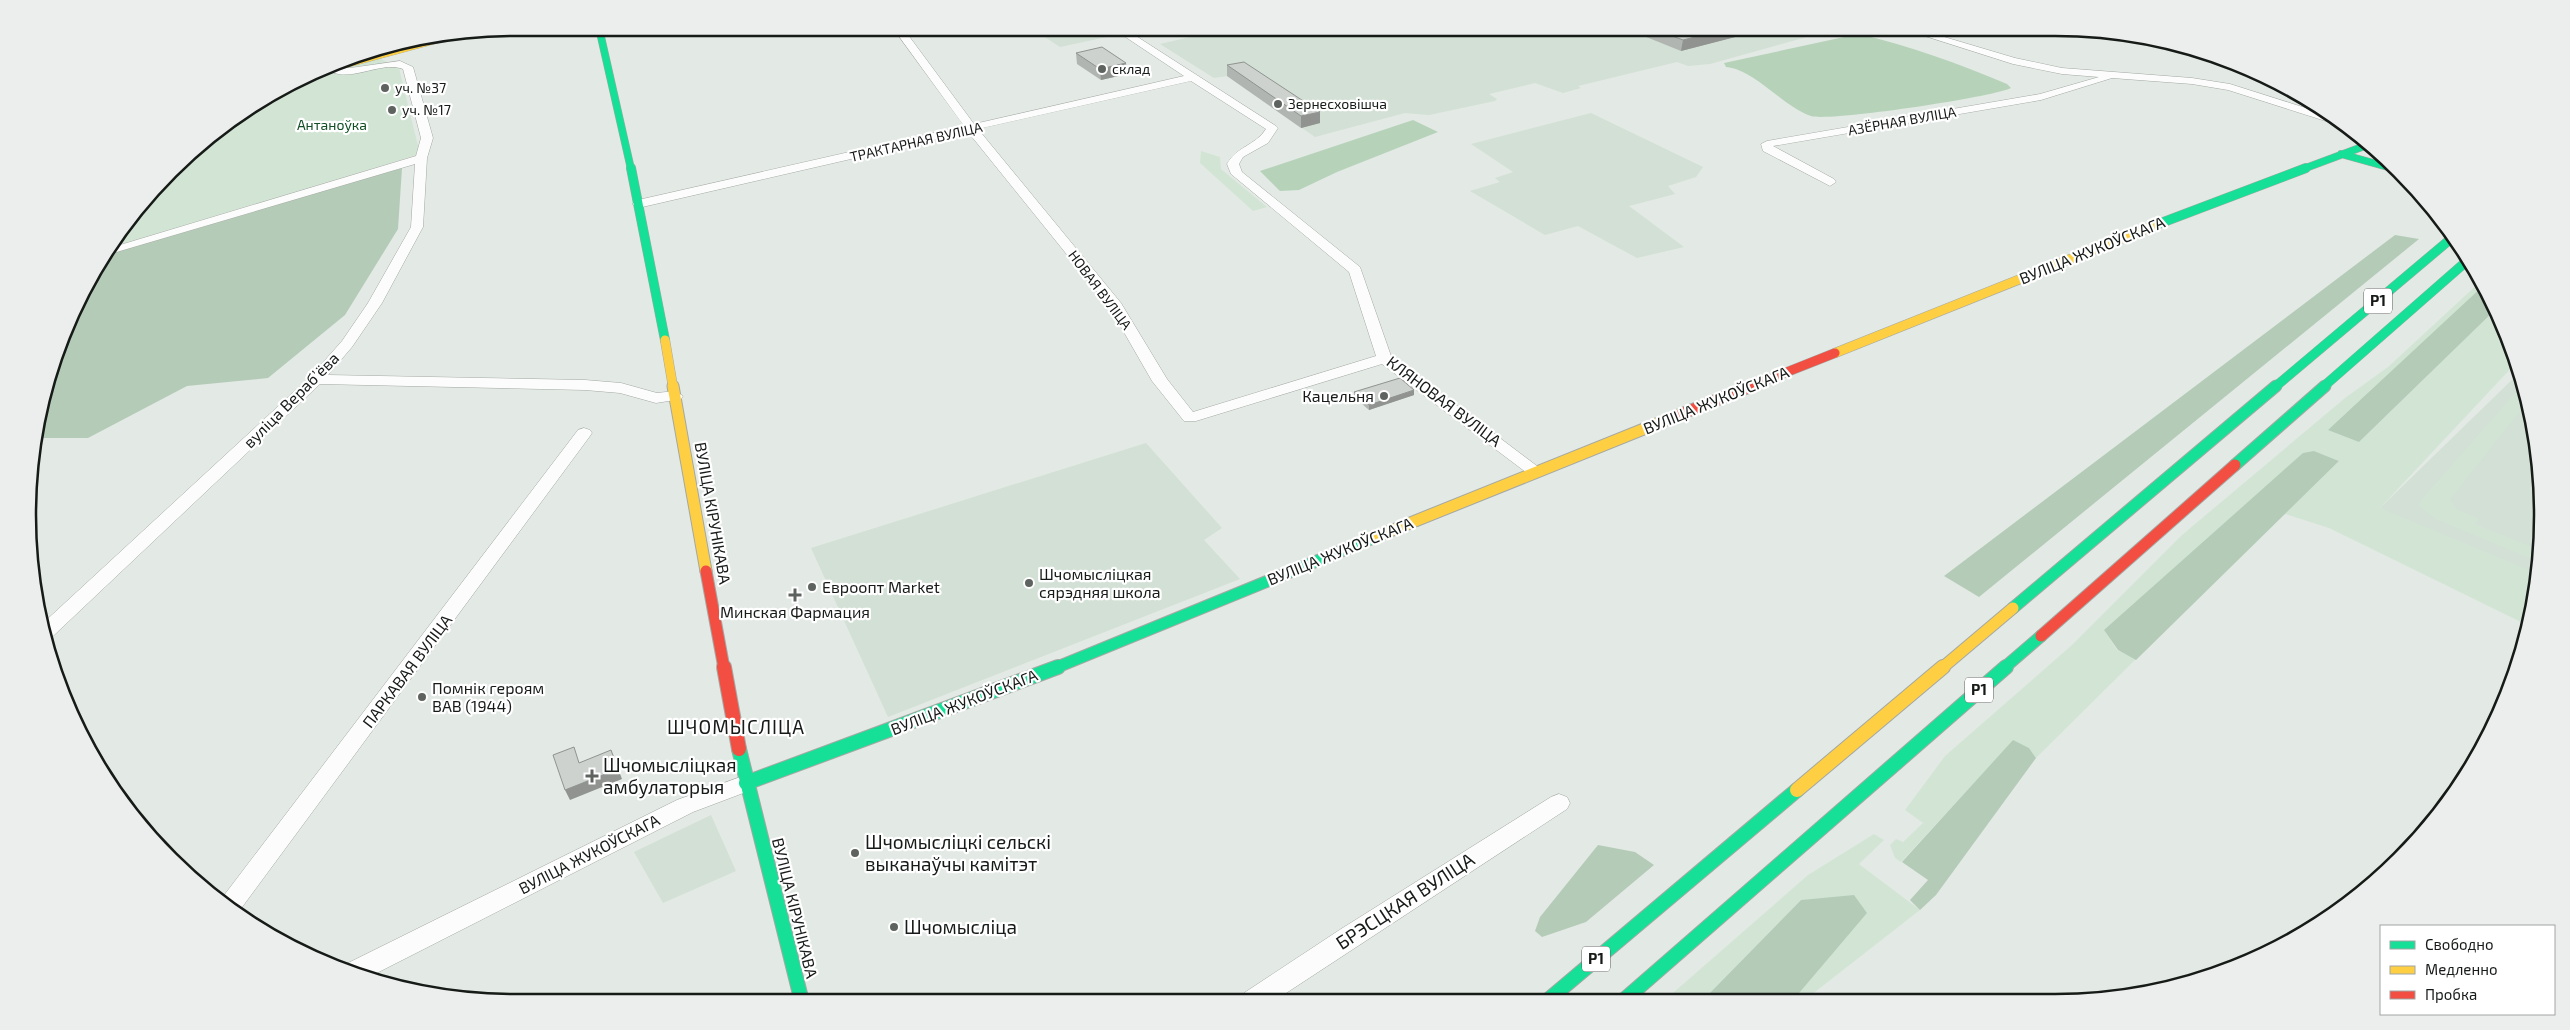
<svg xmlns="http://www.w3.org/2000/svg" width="2570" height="1030" font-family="'Exo 2',sans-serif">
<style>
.built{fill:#d3e0d5}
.green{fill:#d2e5d5}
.forest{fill:#b4ccb7}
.water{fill:#b6d3ba}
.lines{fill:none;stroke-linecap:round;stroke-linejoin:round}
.street-casing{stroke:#a4a8a4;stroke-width:1}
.fast-far3-casing{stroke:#a4a8a4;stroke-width:8}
.fast-far2-casing{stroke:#a4a8a4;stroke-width:10}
.fast-far1-casing{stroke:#a4a8a4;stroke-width:13}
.fast-casing{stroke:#a4a8a4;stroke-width:16}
.slow-far3-casing{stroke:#a4a8a4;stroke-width:8}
.slow-far2-casing{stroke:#a4a8a4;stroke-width:10}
.slow-far1-casing{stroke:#a4a8a4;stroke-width:13}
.slow-casing{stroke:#a4a8a4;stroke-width:16}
.jam-far2-casing{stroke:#a4a8a4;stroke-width:10}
.jam-far1-casing{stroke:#a4a8a4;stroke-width:13}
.jam-casing{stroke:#a4a8a4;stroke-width:16}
.street{fill:#fbfcfb;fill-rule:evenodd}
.fast-far3{stroke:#16e098;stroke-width:7}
.fast-far2{stroke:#16e098;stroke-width:9}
.fast-far1{stroke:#16e098;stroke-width:11}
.fast{stroke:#16e098;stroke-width:14}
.slow-far3{stroke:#ffcf43;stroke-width:7}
.slow-far2{stroke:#ffcf43;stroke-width:9}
.slow-far1{stroke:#ffcf43;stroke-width:11}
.slow{stroke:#ffcf43;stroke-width:14}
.jam-far2{stroke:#f24e42;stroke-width:9}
.jam-far1{stroke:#f24e42;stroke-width:11}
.jam{stroke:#f24e42;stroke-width:14}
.rail-casing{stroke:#d1d3d1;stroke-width:4}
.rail{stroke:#fff;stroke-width:2.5;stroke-dasharray:7;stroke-linecap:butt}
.wall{fill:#b0b5b1}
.shaded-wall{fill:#909390}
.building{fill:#cdd2ce;stroke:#909390}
.poi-dot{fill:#5e635f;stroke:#fff;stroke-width:2}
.labels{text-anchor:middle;stroke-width:4.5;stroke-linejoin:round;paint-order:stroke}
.far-poi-label{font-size:14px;fill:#171b18;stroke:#fff;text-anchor:start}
.far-street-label{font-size:14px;fill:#171b18;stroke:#fff}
.far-park-label{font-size:14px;fill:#124f25;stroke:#fff}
.shield{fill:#fff;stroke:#5d5f5d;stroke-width:1}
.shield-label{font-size:15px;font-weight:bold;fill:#171b18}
.street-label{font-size:16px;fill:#171b18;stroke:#fff}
.poi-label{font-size:16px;fill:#171b18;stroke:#fff;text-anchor:start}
.quarter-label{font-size:19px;letter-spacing:1px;fill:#171b18;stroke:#fff}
.near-poi-label{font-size:19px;fill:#171b18;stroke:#fff;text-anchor:start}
.near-street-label{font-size:19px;fill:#171b18;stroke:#fff}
.rim{fill:none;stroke:#171b18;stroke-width:2.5}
</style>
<rect width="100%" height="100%" fill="#e3e9e4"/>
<path class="built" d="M1031 28H1105L1116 35 1060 47Z
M1229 28H1839L1710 64 1688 66 1677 62 1578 86 1581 88 1563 93 1535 83 1489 94 1497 99 1495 101 1429 115 1405 113 1315 137 1227 76 1214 78 1160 44Z
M1591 113 1703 167 1696 177 1668 186 1675 194 1629 206 1684 247 1637 258 1578 226 1545 235 1470 191 1500 182 1495 178 1513 172 1471 144Z
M2520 372 2526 389 2541 483 2538 578 2529 620 2380 508Z
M1146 443 1222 528 1204 540 1240 579 888 717 811 548Z
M711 815 736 871 663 903 634 852Z"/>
<path class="green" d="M377 57 399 68 420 154 108 251 148 194 194 148 271 93 307 76Z
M1201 151 1220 157 1221 169 1267 207 1253 211 1200 163Z
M2481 281 2484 285 2359 442 2496 309 2516 363 2380 508 2538 574 2527 625 2329 528 2285 514 2339 461 2314 451 2104 630 2117 650 2136 659 2036 758 2029 748 2013 741 1901 862 1895 858 1890 845 1896 839 1903 842 1923 823 1905 810 1945 756 2072 645 2182 535 2345 398 2388 367Z
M2524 383 2528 401 2450 499 2456 509 2479 519 2475 524 2539 550V562L2436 519 2419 506 2423 498Z
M1874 834 1884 840 1859 864 1920 910 1806 999H1794L1866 913 1801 900 1704 999H1666L1808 875Z"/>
<path class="forest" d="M402 168 398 229 345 315 268 378 187 386 88 438H35L53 358 93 272 106 253Z
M2395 235 2419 239 1979 597 1944 576Z
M2484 285 2496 309 2359 442 2328 430Z
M2314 451 2339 461 2136 660 2118 650 2104 630 2303 453Z
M2013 740 2029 748 2036 758 1936 895 1920 910 1910 900 1928 880 1902 862Z
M1598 845 1635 852 1654 865 1586 922 1542 937 1535 931 1540 917Z
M1854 895 1867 913 1794 999H1704L1801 900Z"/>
<path class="water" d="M1858 34C1909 45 1959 64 2007 84L2011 88C1994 97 1828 122 1811 116 1783 107 1756 70 1726 67L1724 63Z
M1413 120 1438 132 1337 172 1299 190 1280 191 1260 171Z"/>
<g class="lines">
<g class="street-casing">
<path id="street" d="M893 28H903L974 124 1184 76 1112 28H1123L1128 31 1186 28 1181 31 1136 36 1276 126 1278 128 1268 143 1243 157 1239 164 1242 172 1360 267 1391 356 1545 472 1537 477 1531 476 1382 364 1196 421H1184L1152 381 1110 308 968 132 638 208 632 204 638 200 964 126ZM1191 81 1266 129C1255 146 1237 146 1227 164L1231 174 1349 272 1376 356 1193 412 1167 379 1121 303 978 129Z
M1900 28H1914L2015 58 2062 68 2192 78 2230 84 2331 116 2343 124H2335L2228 90 2192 84 2112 78 2041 100 1773 146 1834 179 1836 182 1830 186 1763 151 1761 144 1767 141 2040 94 2099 77 2062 74 2013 64Z
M400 61 413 67 433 138 427 158 423 227 382 303 352 347 328 375 585 380 621 383 657 393 675 391 683 396 681 399 656 403 620 393 585 390 320 384 51 638 46 639 41 625 311 376 342 341 368 303 411 227 415 164 103 256 110 248 416 156 421 138 403 69C379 60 348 86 325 68L332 65 350 68Z
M584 428 590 430 592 433 590 436 237 914 219 902 578 430Z
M746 775 754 777 757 783 754 789 693 812 367 978 341 969 342 966 677 800Z
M1559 794 1567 797 1570 803 1567 809 1274 1001H1241L1244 993 1341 929 1551 797Z"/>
</g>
<g class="fast-far3-casing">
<path id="fast-far3" d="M599 28 631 169
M2341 154 2395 169
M2303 169 2370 144"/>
</g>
<g class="fast-far2-casing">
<path id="fast-far2" d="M631 168 665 340
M2391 168 2397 170
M2153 226 2306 168
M2275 387 2453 237
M2323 387 2468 260"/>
</g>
<g class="fast-far1-casing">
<path id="fast-far1" d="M2235 465 2325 386
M2013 608 2276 386
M1055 668 1378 536
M2004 668 2041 636"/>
</g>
<g class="fast-casing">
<path id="fast" d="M739 749 802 1002
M746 783 1058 667
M1548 1000 1797 790
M1624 1000 2006 667"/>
</g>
<g class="slow-far3-casing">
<path id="slow-far3" d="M320 71 461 33"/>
</g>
<g class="slow-far2-casing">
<path id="slow-far2" d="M665 340 673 387
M1835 353 2153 226"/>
</g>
<g class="slow-far1-casing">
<path id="slow-far1" d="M673 386 706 571
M1378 536 1681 414
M1942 668 2013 608"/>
</g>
<g class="slow-casing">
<path id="slow" d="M1797 790 1943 667"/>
</g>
<g class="jam-far2-casing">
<path id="jam-far2" d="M1749 387 1835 353"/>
</g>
<g class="jam-far1-casing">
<path id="jam-far1" d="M1681 414 1752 386
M706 571 724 668
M2041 636 2235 465"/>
</g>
<g class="jam-casing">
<path id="jam" d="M724 667 739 749"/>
</g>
<use href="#street" class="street"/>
<use href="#fast-far3" class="fast-far3"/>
<use href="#fast-far2" class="fast-far2"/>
<use href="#fast-far1" class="fast-far1"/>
<use href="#fast" class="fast"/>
<use href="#slow-far3" class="slow-far3"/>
<use href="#slow-far2" class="slow-far2"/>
<use href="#slow-far1" class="slow-far1"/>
<use href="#slow" class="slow"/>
<use href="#jam-far2" class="jam-far2"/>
<use href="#jam-far1" class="jam-far1"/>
<use href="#jam" class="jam"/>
<g class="rail-casing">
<path id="rail" d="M353 56 423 37"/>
</g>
<use href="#rail" class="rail"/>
</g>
<path class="wall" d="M1624 28H1770L1681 51Z
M1076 53 1126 63 1127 74 1101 80 1077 64Z
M1227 65 1320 123 1301 128 1227 76Z
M1354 392 1414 395 1369 410 1354 397Z"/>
<path class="shaded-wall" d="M1731 28H1770L1681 51 1683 40Z
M1126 63 1127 74 1101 80 1100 69Z
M1320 112V123L1301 128V116Z
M1414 390V395L1369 410V405Z
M611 750 622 779 570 800 565 790Z"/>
<path class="building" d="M1651 28H1731L1683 40Z
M1102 47 1126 63 1100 69 1076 53Z
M1244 62 1320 112 1301 116 1227 65Z
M1400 378 1414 390 1369 405 1354 392Z
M574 747 579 763 611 750 618 769 565 790 553 755Z"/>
<g class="poi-dot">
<circle cx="1102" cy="69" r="5"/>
<circle cx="385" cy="88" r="5"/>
<circle cx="1278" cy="104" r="5"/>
<circle cx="392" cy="110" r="5"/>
<circle cx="1384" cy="396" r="5"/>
<circle cx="1029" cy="583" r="5"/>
<circle cx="812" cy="587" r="5"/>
<path d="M792.5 587.5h5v5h5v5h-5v5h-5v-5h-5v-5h5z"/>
<circle cx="422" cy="697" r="5"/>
<path d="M589.5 768.5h5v5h5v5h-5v5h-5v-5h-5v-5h5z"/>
<circle cx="855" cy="853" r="5"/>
<circle cx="894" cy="927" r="5"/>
</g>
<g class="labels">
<g class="far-poi-label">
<text x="1112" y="74">склад</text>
<text x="395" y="93">уч. №37</text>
<text x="1288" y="109">Зернесховішча</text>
<text x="402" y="115">уч. №17</text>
</g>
<g class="far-street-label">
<text transform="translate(1902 121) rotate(-10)" y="5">АЗЁРНАЯ ВУЛІЦА</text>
<text transform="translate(916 142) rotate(-13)" y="5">ТРАКТАРНАЯ ВУЛІЦА</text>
<text transform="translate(1100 290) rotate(53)" y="5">НОВАЯ ВУЛІЦА</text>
</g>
<g class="far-park-label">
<text x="332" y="130">Антаноўка</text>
</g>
<g class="shield">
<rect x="2364" y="288.5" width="28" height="25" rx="4"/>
<rect x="1965" y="677.5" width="28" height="25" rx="4"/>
<rect x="1582" y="946.5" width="28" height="25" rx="4"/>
</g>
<g class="shield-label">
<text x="2378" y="306">Р1</text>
<text x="1979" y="695">Р1</text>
<text x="1596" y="964">Р1</text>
</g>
<g class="street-label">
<text transform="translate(2092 250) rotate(-22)" y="6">ВУЛІЦА ЖУКОЎСКАГА</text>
<text transform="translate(291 400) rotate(-45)" y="6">вуліца Верабʼёва</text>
<text transform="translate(1716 400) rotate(-22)" y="6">ВУЛІЦА ЖУКОЎСКАГА</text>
<text transform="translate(1444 401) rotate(37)" y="6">КЛЯНОВАЯ ВУЛІЦА</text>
<text transform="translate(713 513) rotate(80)" y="6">ВУЛІЦА КІРУНІКАВА</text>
<text transform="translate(1340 551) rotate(-22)" y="6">ВУЛІЦА ЖУКОЎСКАГА</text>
<text transform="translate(407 671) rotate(-53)" y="6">ПАРКАВАЯ ВУЛІЦА</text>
<text transform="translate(964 702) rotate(-21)" y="6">ВУЛІЦА ЖУКОЎСКАГА</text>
<text transform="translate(589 854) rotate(-27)" y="6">ВУЛІЦА ЖУКОЎСКАГА</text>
<text transform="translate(795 908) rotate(76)" y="6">ВУЛІЦА КІРУНІКАВА</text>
</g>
<g class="poi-label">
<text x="1374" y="402" text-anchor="end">Кацельня</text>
<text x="1039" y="580">Шчомысліцкая<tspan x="1039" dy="18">сярэдняя школа</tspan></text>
<text x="822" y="593">Евроопт Market</text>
<text x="795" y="618" text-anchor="middle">Минская Фармация</text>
<text x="432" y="694">Помнік героям<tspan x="432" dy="18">ВАВ (1944)</tspan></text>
</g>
<g class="quarter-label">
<text x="736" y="734">ШЧОМЫСЛІЦА</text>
</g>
<g class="near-poi-label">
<text x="603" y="772">Шчомысліцкая<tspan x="603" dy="22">амбулаторыя</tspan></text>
<text x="865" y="849">Шчомысліцкі сельскі<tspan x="865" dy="22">выканаўчы камітэт</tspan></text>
<text x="904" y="934">Шчомысліца</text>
</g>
<g class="near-street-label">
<text transform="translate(1405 901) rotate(-33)" y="7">БРЭСЦКАЯ ВУЛІЦА</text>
</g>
</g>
<path d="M0 0H2570V1030H0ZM515 36H2055A479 479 0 0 1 2534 515V515A479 479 0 0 1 2055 994H515A479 479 0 0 1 36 515V515A479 479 0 0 1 515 36Z" fill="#eceded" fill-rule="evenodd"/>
<path class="rim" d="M515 36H2055A479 479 0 0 1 2534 515V515A479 479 0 0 1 2055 994H515A479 479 0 0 1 36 515V515A479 479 0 0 1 515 36Z"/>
<rect x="2380" y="925" width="175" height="90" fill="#ffffff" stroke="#a2a4a3"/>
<rect x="2390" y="941" width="25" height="8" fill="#16e098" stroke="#a2a4a3"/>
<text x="2425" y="950" font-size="15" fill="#171b18">Свободно</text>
<rect x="2390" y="966" width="25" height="8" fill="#ffcf43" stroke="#a2a4a3"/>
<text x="2425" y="975" font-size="15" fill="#171b18">Медленно</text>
<rect x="2390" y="991" width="25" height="8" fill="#f24e42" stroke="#a2a4a3"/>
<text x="2425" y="1000" font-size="15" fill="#171b18">Пробка</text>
</svg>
